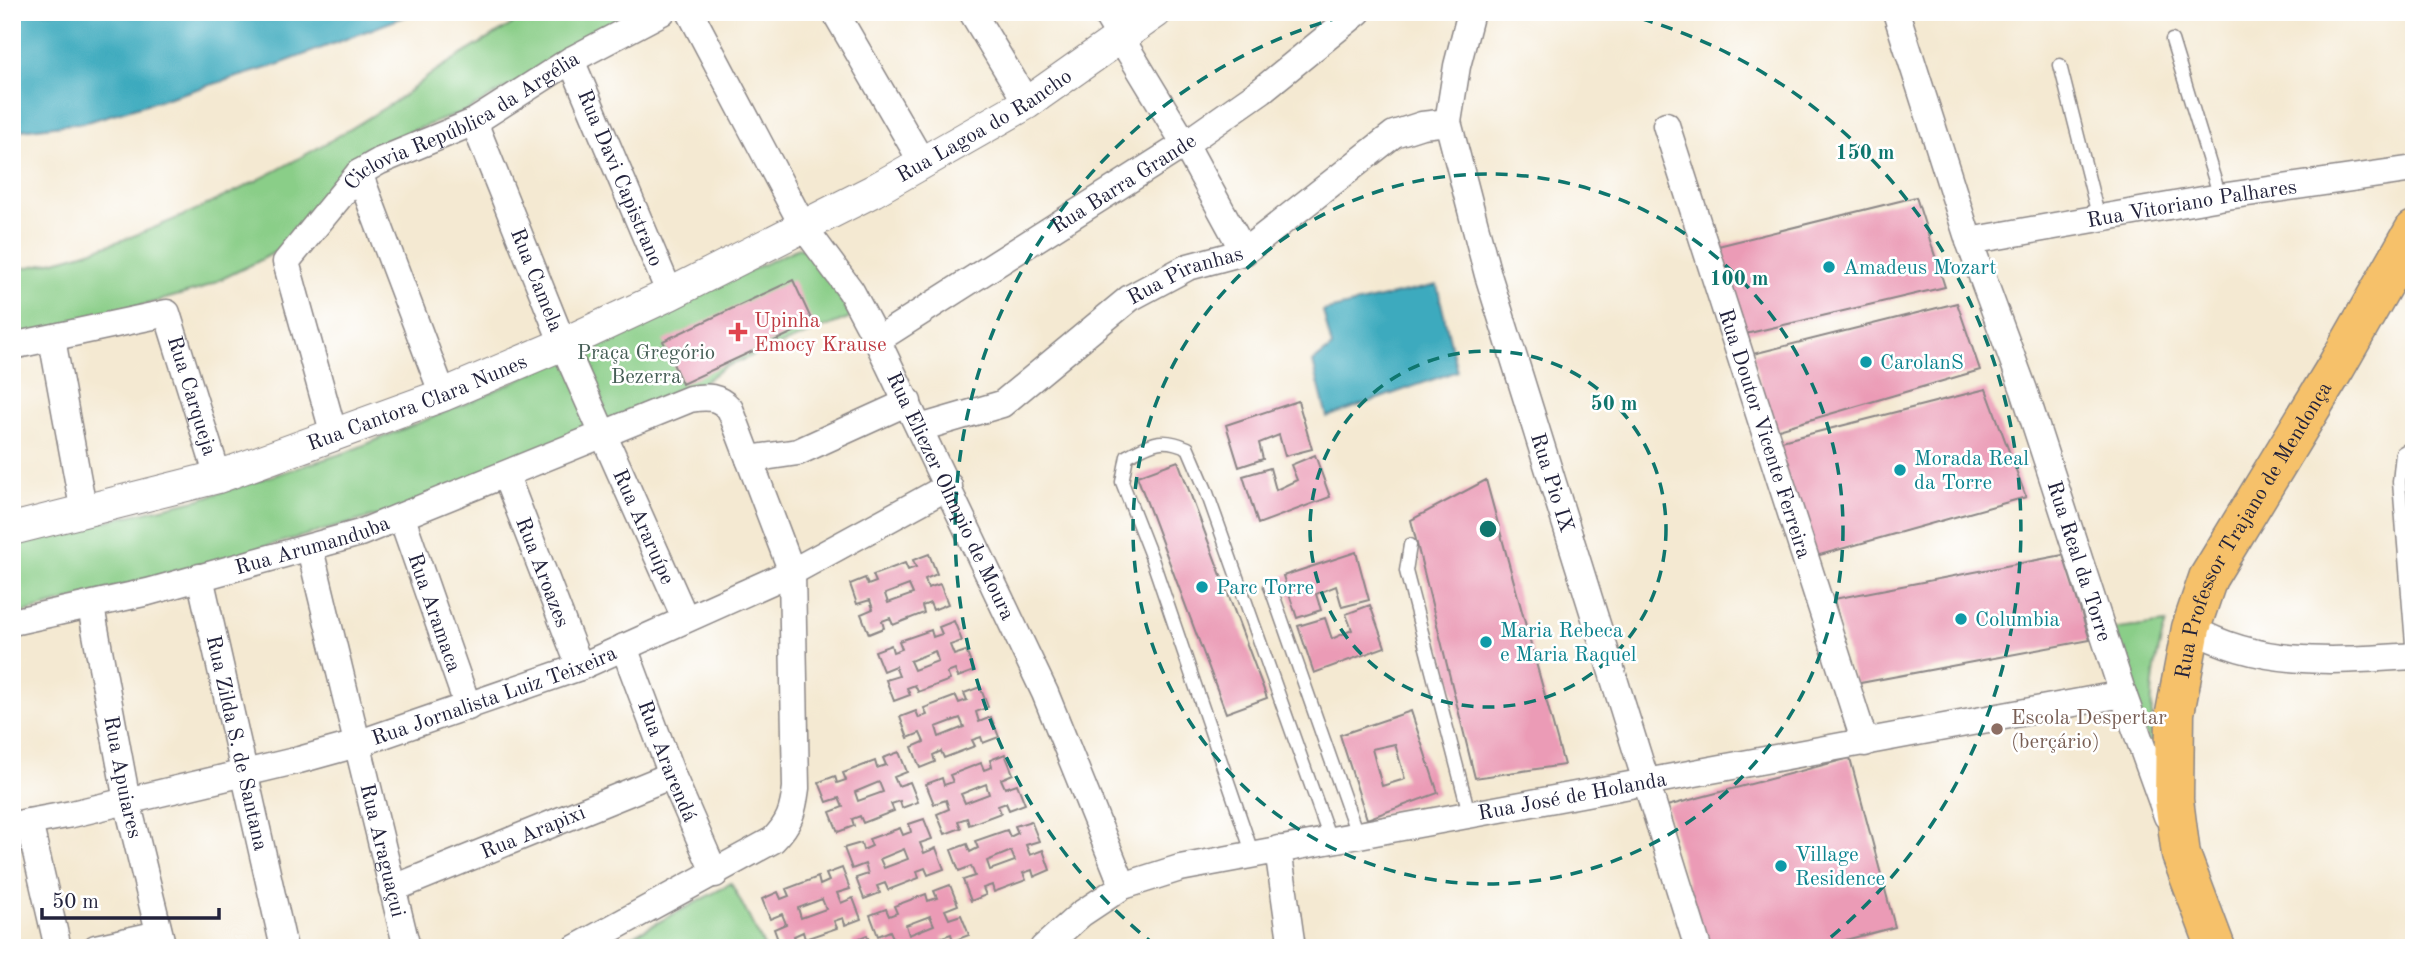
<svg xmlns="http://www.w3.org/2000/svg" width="2426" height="960" font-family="'Old Standard TT',serif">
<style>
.green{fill:#8ace88;stroke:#567862;stroke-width:2}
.water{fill:#3eaabe;stroke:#30667c;stroke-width:2}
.building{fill:#eb9bb6;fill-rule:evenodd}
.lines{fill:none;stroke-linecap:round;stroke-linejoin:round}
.service-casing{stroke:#8b8686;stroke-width:15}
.minor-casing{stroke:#8b8686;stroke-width:29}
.tertiary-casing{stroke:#8b8686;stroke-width:34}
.primary-casing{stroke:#8b8686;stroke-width:41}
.service{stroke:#fff;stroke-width:12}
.minor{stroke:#fff;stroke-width:26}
.tertiary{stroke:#fff;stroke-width:32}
.primary{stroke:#f6c16b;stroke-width:38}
.ring{fill:none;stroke:#0f766e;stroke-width:3.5;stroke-dasharray:12 9}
.culture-dot{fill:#0f9aa8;stroke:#fff;stroke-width:2.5}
.health-dot{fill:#e0444e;stroke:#fff;stroke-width:2.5}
.education-dot{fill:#8d6e63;stroke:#fff;stroke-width:2.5}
.labels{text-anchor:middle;stroke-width:5;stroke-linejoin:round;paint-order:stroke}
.street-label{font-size:21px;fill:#22223b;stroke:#fff}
.culture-label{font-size:21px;fill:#0d838f;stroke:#fff;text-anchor:start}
.health-label{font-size:21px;fill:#be3a42;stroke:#fff;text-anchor:start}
.park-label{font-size:21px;fill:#465e56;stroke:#fff}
.education-label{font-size:21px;fill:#785e54;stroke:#fff;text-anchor:start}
.centre{fill:#0f766e;stroke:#fff;stroke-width:3.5}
.ring-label{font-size:21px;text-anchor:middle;font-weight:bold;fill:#0f766e;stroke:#fff;stroke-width:5;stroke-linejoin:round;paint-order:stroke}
</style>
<rect width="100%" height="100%" fill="#fff"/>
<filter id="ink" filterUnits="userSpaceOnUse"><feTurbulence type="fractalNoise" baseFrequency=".0143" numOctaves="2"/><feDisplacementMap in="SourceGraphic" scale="14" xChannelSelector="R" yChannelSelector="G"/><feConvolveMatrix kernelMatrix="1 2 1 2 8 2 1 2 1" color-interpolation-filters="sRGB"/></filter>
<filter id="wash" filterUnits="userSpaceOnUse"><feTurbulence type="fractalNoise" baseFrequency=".00686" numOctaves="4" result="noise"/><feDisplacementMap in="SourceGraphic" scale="28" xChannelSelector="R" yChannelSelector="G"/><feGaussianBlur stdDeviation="1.57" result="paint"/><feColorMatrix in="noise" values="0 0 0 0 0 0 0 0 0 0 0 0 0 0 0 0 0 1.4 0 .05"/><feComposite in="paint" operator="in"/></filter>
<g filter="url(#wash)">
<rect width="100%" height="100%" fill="#f4e9d2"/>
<path class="green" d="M532 12H639L466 111 365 148 313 219 288 245 257 262 201 289 12 342V270C135 250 289 169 394 102 409 93 422 80 437 70 468 50 500 32 532 12Z
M798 248 813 251 851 317 724 367 704 382 662 401 416 505 12 616V543L200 499 347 452 477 399Z
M2166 623C2150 674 2149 709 2155 761L2110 630Z
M731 883 765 948H610L723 888Z"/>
<path class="water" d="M12 12H417L277 65 87 122 12 131Z
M1437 285 1457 371 1327 417 1313 362 1332 347 1323 311Z"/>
<g id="blocks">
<path class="building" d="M1916 197 1945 287 1741 335 1714 247Z
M793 280 813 323 682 384 663 341Z
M1957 303 1980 370 1772 431 1753 354Z
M1986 389 2026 497 1816 556 1774 443Z
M1298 401 1312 449 1285 456 1279 435 1259 443 1263 459 1239 467 1226 425Z
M1315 455 1330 497 1258 524 1243 476 1270 468 1276 490 1297 480 1291 465Z
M1178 461 1267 698 1226 713 1137 476Z
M1486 480 1564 765 1475 778 1411 520Z
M1356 552 1369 600 1342 607 1336 586 1316 594 1321 610 1297 618 1283 576Z
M929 554 937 574 925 579 928 588 940 584 948 604 933 610 930 603 922 606 924 613 893 625 890 618 882 621 884 628 869 634 861 614 873 609 870 600 857 604 850 584 865 578 868 585 876 582 873 575 905 563 908 570 916 567 913 560ZM909 585 913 594 888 603 885 594Z
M2063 555 2090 640 1855 684 1834 599Z
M1370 605 1385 647 1314 673 1298 626 1325 618 1332 639 1352 630 1346 614Z
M954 621 962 641 950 645 954 655 966 651 974 671 958 677 955 670 947 673 950 680 918 692 915 685 907 688 910 695 894 701 886 680 899 676 895 666 883 671 875 651 891 645 893 652 902 649 899 641 931 630 933 637 942 634 939 627ZM935 651 938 661 914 670 910 661Z
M980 687 988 707 976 712 979 722 991 717 999 737 983 743 981 737 972 740 975 746 944 758 941 751 933 755 935 762 920 768 912 747 924 742 920 733 908 738 900 717 916 711 919 718 927 715 924 708 956 696 959 703 967 700 964 693ZM960 718 964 727 939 737 936 727Z
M1411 711 1438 793 1367 819 1340 735ZM1395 744 1405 779 1382 786 1372 749Z
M899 752 907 772 894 777 898 786 910 782 918 802 902 808 900 801 891 804 894 811 863 823 860 816 852 819 854 826 838 832 830 812 843 807 839 798 827 802 819 782 835 776 837 783 846 780 843 773 875 761 877 768 886 765 883 758ZM879 782 883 792 858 801 855 792Z
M1005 754 1013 774 1001 779 1005 788 1017 784 1025 804 1009 810 1006 803 998 806 1001 813 969 825 967 818 958 821 961 828 945 834 937 814 949 809 946 800 934 804 926 784 942 778 944 785 953 782 950 775 981 763 984 770 992 767 990 760ZM986 784 989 794 965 803 961 794Z
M1850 758 1895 927 1815 948H1705L1667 806Z
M924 819 932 839 920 843 924 853 936 848 944 869 928 875 925 868 917 871 919 878 888 890 885 883 877 886 880 893 864 899 856 878 868 874 865 864 852 869 844 848 861 843 863 850 872 846 869 839 900 828 903 835 911 832 909 824ZM904 849 908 859 884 868 880 859Z
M1031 821 1039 841 1026 845 1030 855 1043 850 1050 870 1034 877 1032 870 1023 873 1026 880 994 892 992 885 983 888 986 895 971 901 963 880 975 876 971 866 959 871 951 850 967 844 970 852 978 848 975 841 1007 830 1010 837 1018 833 1015 826ZM1011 851 1015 861 990 870 987 861Z
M842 868 850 889 837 893 841 903 853 898 861 919 845 925 843 918 834 921 837 928 805 939 803 932 794 936 797 943 781 948 774 929 786 924 782 914 770 919 762 899 778 892 781 899 789 896 786 889 818 877 820 885 829 881 826 874ZM822 899 826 909 801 918 798 908Z
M950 885 958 905 945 910 949 919 961 915 969 935 953 941 951 934 942 937 945 944 935 948H883L882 945 894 940 890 931 878 936 870 915 886 909 889 916 897 913 894 906 926 894 928 901 937 898 934 891ZM930 916 934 925 909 935 906 925Z
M867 935 872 948H854L852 941Z"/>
</g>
</g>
<g filter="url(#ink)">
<use href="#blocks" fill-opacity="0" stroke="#8b8686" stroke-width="2"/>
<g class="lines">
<g class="service-casing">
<path id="service" d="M2172 40 2220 197
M2060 65 2099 219
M1410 545 1406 571 1469 813
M1270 586 1357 834
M2413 656 2399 482 2402 453 2414 446
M1252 852 1151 556 1122 482 1127 456C1152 443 1161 436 1188 448L1206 490 1330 839"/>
</g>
<g class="minor-casing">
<g id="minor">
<path id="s1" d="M690 12 803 226 851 291 877 340 1045 693 1123 886"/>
<path d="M835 12 922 162"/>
<path d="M972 12 1027 103"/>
<path d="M1105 12 1185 144 1244 252"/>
<path id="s2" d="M1471 12 1457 66 1448 122 1488 275 1698 948"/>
<path id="s3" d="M1896 12 1969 241 2024 390 2123 694 2167 816"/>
<path id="s4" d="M571 60 670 294"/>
<path id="s5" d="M474 122 563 344 685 618"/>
<path id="s6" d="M1666 125 1865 743"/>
<path d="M359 173 443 395"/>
<path id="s7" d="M1969 241 2220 197 2414 169"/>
<path d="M52 339 84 513"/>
<path id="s8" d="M877 340 1185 144 1262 90 1358 12"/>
<path id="s9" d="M12 346 167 313 218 477"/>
<path id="s10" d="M920 428 1002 404 1130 298 1188 267 1244 252 1394 134 1422 125 1448 122"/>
<path id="s11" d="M334 435 286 262 359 173 380 161 474 122 571 60 662 12"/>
<path d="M749 459 798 452 908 402"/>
<path id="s12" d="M506 476 580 667"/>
<path id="s13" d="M402 518 468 707"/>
<path id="s14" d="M310 549 407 948"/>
<path id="s15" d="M200 577 284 948"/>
<path id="s16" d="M91 607 127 801 163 948"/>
<path id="s17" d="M12 622 148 592 360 533 690 399C707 396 718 396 730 409L792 572 796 788C793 811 790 823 773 840L576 948"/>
<path d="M2191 628C2260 668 2337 661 2414 656"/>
<path id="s18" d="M624 647 672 775 715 874"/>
<path d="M29 822 58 948"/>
<path id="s19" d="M12 825 72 814 299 760 357 744 580 667 792 572 949 486"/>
<path d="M1278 849 1292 948"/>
<path id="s20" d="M392 889 672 775"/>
<path d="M96 948 159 934"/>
<path id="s21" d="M1043 948 1081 914 1123 886 1180 868 2123 694"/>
</g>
</g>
<g class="tertiary-casing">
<g id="tertiary">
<path id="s22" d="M12 529 218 477 443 395 563 344 670 294 873 191 1027 103 1156 12"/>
</g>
</g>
<g class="primary-casing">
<g id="primary">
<path id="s23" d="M2216 948 2181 855 2174 800 2175 713 2191 628 2208 578 2336 367 2414 230"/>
</g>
</g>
<use href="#service" class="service"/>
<use href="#minor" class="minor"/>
<use href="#tertiary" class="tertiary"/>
<use href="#primary" class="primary"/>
</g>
</g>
<g class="ring">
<circle cx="1488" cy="529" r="178"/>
<circle cx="1488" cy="529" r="355"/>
<path d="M1156 946A533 533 0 0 1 1355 13M1621 13A533 533 0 0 1 1820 946"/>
</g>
<g class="culture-dot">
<circle cx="1829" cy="267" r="7"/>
<circle cx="1866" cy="362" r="7"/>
<circle cx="1900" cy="470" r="7"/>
<circle cx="1202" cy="587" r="7"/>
<circle cx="1961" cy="619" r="7"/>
<circle cx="1486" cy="642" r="7"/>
<circle cx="1781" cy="866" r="7"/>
</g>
<path class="health-dot" d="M734.5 321.5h7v7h7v7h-7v7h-7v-7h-7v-7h7z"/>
<circle class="education-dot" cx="1997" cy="729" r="7"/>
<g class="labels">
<g class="street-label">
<text dy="7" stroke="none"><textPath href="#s11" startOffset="410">Ciclovia República da Argélia</textPath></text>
<text dy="7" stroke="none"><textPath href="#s22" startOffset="1057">Rua Lagoa do Rancho</textPath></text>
<text dy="7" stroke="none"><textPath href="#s4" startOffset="128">Rua Davi Capistrano</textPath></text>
<text dy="7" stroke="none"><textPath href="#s8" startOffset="292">Rua Barra Grande</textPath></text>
<text dy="7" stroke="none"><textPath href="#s7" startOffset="226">Rua Vitoriano Palhares</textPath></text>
<text dy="7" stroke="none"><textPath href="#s10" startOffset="312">Rua Piranhas</textPath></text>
<text dy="7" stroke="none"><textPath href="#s5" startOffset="170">Rua Camela</textPath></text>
<text dy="7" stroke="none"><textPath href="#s9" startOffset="245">Rua Carqueja</textPath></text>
<text dy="7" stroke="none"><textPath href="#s22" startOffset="425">Rua Cantora Clara Nunes</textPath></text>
<text dy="7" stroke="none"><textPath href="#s6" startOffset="324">Rua Doutor Vicente Ferreira</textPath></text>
<text dy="7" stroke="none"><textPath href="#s2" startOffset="488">Rua Pio IX</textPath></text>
<text dy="7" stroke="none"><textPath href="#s1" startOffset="551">Rua Eliezer Olímpio de Moura</textPath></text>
<text dy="7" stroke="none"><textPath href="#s5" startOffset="439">Rua Araruípe</textPath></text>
<text dy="7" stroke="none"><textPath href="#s23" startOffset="443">Rua Professor Trajano de Mendonça</textPath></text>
<text dy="7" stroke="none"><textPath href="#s17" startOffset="310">Rua Arumanduba</textPath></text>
<text dy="7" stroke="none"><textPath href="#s3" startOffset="579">Rua Real da Torre</textPath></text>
<text dy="7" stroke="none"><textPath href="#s12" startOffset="103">Rua Aroazes</textPath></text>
<text dy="7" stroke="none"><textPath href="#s13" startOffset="100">Rua Aramaca</textPath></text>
<text dy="7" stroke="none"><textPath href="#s19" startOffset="500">Rua Jornalista Luiz Teixeira</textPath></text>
<text dy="7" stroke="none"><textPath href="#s15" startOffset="170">Rua Zilda S. de Santana</textPath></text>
<text dy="7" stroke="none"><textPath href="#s18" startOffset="122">Rua Ararendá</textPath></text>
<text dy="7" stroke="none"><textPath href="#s16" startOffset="173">Rua Apuiares</textPath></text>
<text dy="7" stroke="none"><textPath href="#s21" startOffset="560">Rua José de Holanda</textPath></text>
<text dy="7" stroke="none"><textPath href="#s20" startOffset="152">Rua Arapixi</textPath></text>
<text dy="7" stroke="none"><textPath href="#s14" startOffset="310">Rua Araguaçui</textPath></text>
</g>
<g class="culture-label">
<text x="1843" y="274">Amadeus Mozart</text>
<text x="1880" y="369">CarolanS</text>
<text x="1914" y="465">Morada Real<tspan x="1914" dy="24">da Torre</tspan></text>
<text x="1216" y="594">Parc Torre</text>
<text x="1975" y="626">Columbia</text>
<text x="1500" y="637">Maria Rebeca<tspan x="1500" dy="24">e Maria Raquel</tspan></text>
<text x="1795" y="861">Village<tspan x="1795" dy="24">Residence</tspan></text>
</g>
<g class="health-label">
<text x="754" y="327">Upinha<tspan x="754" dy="24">Emocy Krause</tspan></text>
</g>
<g class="park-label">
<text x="646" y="359">Praça Gregório<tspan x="646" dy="24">Bezerra</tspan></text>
</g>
<g class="education-label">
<text x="2011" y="724">Escola Despertar<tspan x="2011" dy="24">(berçário)</tspan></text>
</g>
</g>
<circle cx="1488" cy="529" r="10" class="centre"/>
<g class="ring-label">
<text x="1865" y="159">150 m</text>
<text x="1739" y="285">100 m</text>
<text x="1614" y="410">50 m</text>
</g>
<rect width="2426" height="960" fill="none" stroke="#fff" stroke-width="42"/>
<path d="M42 908v10h177v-10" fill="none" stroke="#22223b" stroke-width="3.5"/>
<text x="52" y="908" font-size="21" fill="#22223b" stroke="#ffffff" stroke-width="5" paint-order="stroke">50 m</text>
</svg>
